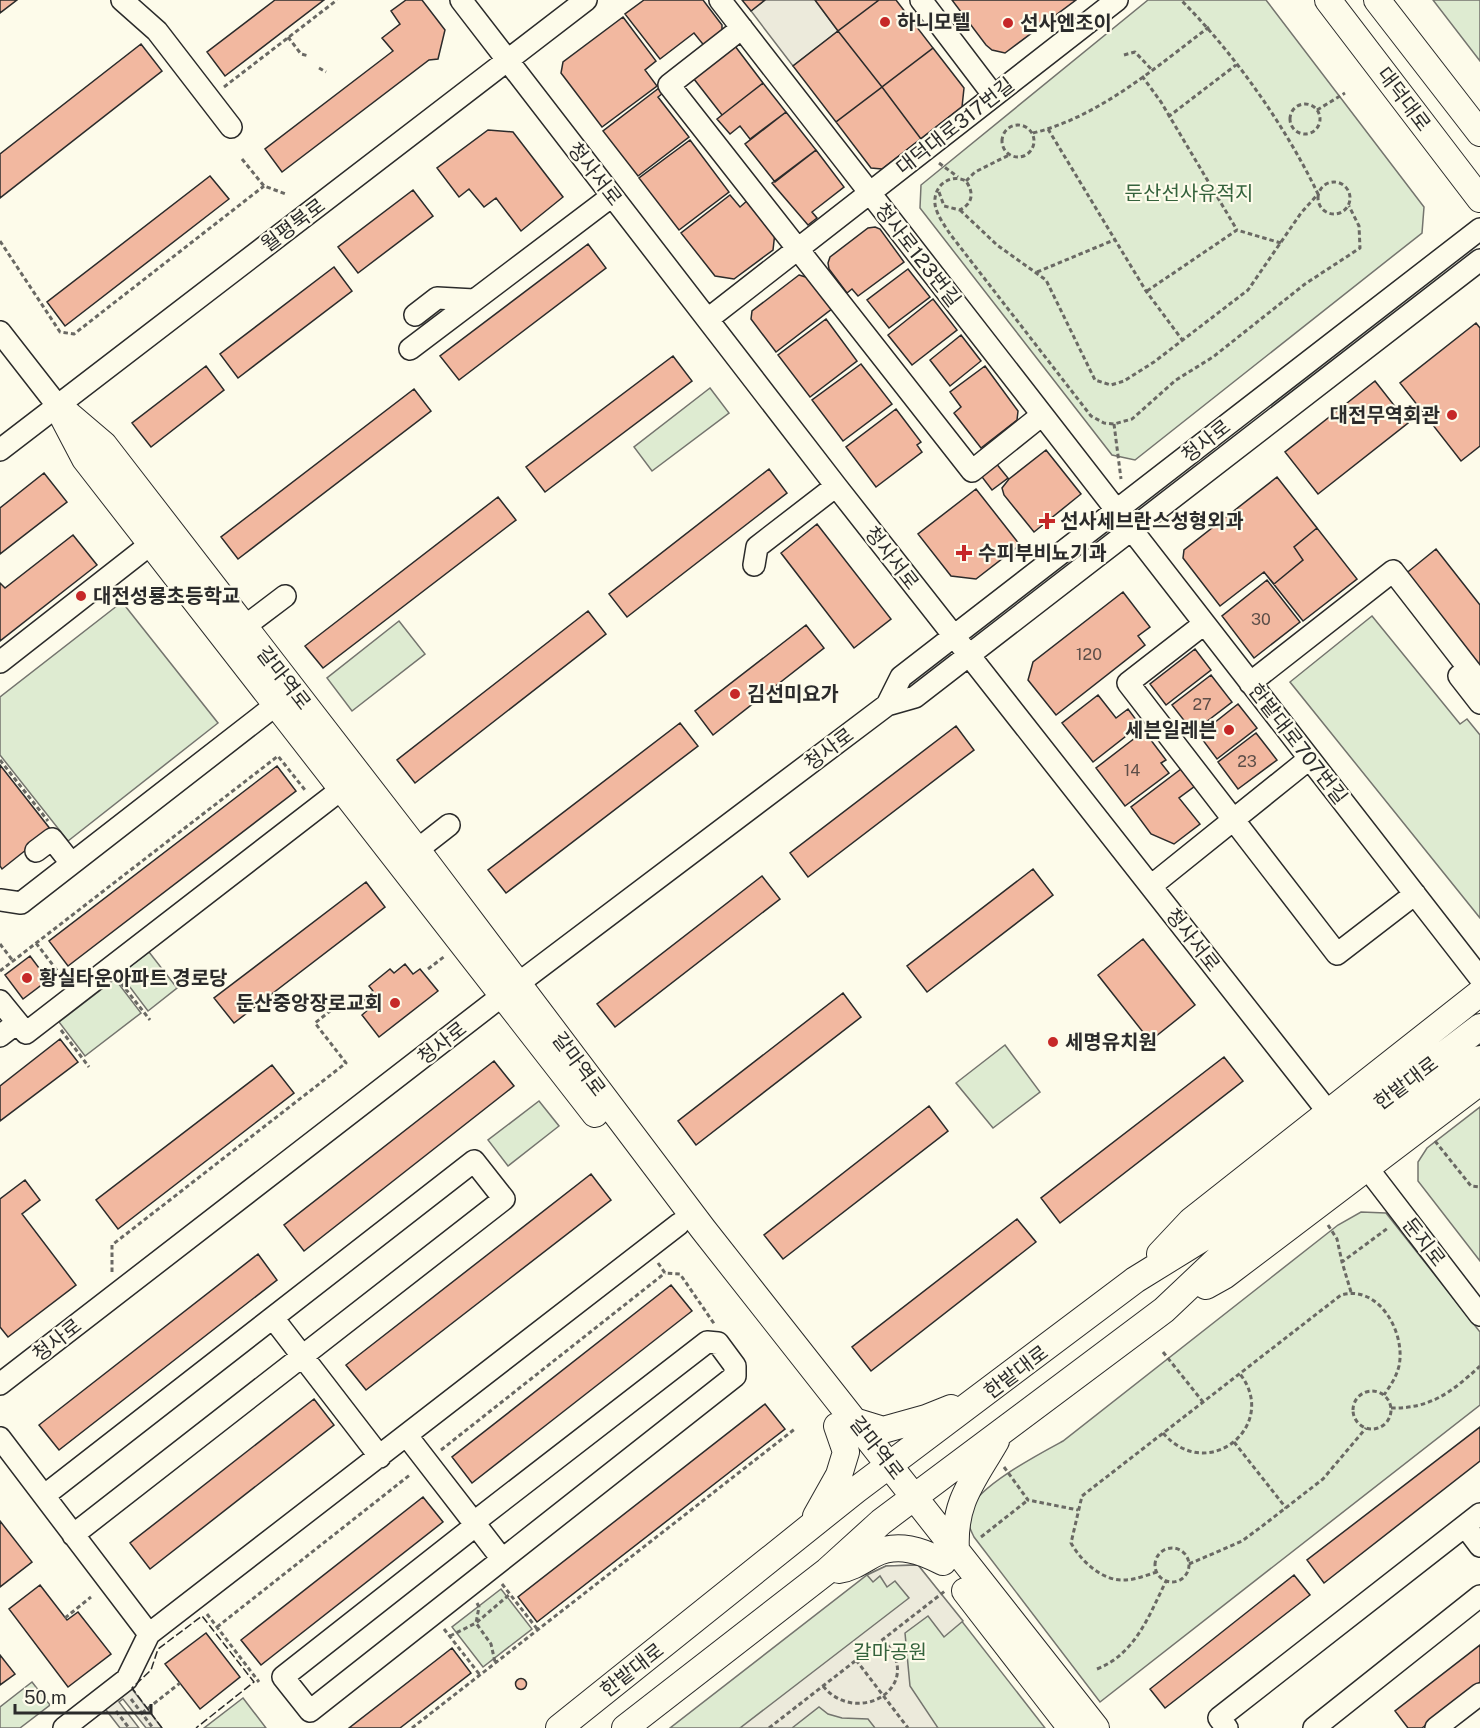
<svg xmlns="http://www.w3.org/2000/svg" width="1480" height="1728" font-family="'Public Sans','Noto Sans KR',sans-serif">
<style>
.green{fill:#deebd1;stroke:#74746e;stroke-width:1.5}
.parking{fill:#eceadb;stroke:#74746e;stroke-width:1.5}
.building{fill:#f2b8a0;stroke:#2b2b2b;stroke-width:1.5}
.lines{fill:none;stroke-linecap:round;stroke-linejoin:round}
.minor-casing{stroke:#2b2b2b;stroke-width:24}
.major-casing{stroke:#2b2b2b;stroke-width:28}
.path{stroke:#6a6964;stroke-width:3;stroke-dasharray:4.5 3;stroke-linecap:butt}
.minor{stroke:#fdfbea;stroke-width:21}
.major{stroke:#fdfbea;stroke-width:26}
.fence{stroke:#2b2b2b;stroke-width:1.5;stroke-dasharray:8 3;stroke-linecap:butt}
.poi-dot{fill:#c62828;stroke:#fdfbea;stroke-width:2}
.labels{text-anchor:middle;stroke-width:4.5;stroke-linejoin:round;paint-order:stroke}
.number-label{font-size:16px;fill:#5d4e48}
.poi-label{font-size:20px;font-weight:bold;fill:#2b2b2b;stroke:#fdfbea;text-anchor:start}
.street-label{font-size:20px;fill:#2b2b2b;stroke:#fdfbea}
.park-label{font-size:20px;fill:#34623c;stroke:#fdfbea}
</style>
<rect width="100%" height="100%" fill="#fdfbea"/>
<path class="green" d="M1148 0H1266L1424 207 1422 233 1135 460 1112 455 920 208 921 185Z
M1433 0H1480V61Z
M710 388 729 413 652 471 634 447Z
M122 602 218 723 68 841 0 755V697Z
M1372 616 1460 724 1467 719 1480 735V918L1290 682Z
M399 621 425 654 352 711 327 678Z
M149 952 177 988 148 1011 120 974Z
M115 979 141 1013 85 1056 59 1022Z
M1005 1045 1040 1092 993 1128 956 1083Z
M539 1101 559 1126 508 1166 488 1140Z
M1480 1107V1261L1418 1181V1162L1427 1148Z
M1361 1212 1386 1213 1480 1332V1405L1100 1702 974 1537C970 1529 965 1519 969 1510 980 1485 1039 1454 1063 1441L1338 1225Z
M918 1565 1045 1728H670L867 1575 886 1566Z
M501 1589 532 1629 483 1667 452 1627Z
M32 1682 50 1705 20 1728H0V1707Z
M243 1698 266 1728H204Z"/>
<path class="parking" d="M765 0H815L838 31 793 66 751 11Z
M918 1565 963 1621 944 1637 928 1616 905 1633 910 1686 938 1728H875L868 1719 842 1718 828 1714 819 1707 792 1728H740L909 1598 895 1581 887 1587 880 1576 873 1582 867 1575 886 1566Z
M129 1685 162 1728H146L123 1699 119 1702 139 1728H120L103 1706Z"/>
<path class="building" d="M0 0H17L0 13Z
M275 0H324L225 76 207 52Z
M406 0H422L445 30 438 59 429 60 282 172 265 149 393 51 382 38 400 24 391 11Z
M644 0H703L722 25V36L706 48 694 33 660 59 625 14Z
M742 0H765L751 11Z
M815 0H879L838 31Z
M879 0H896L933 48 882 87 838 31Z
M952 0H1076L1005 53 992 50 986 45Z
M623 17 656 61 645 70 657 86 602 127 561 73 563 62Z
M838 31 882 87 836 122 793 66Z
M141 44 162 71 0 198V154Z
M735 46 763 83 722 115 694 79Z
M933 48 964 88 962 107 921 139 882 87Z
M763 83 786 112 750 139 740 126 730 134 717 119Z
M882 87 921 139 882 169 871 168 836 122Z
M659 88 663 93 658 97 689 137 638 176 603 131Z
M786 112 816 150 775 182 745 144Z
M488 130 513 132 563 197 521 231 496 198 484 207 469 189 459 197 437 168Z
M690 140 729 192 679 230 639 178Z
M816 150 844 187 812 212 817 218 808 225 772 183Z
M210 176 229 199 65 326 47 302Z
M413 190 433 216 358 273 338 247Z
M730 195 740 207 749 199 775 232 773 250 734 279 715 276 681 233Z
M875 227 880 229 904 262 858 296 852 289 847 293 829 269 828 263 830 257 868 228Z
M588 244 606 268 459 380 440 356Z
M334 267 352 291 238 378 220 354Z
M908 269 930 297 889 328 867 300Z
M799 275 809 278 833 308 776 352 751 319 752 311Z
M933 299 957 330 912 365 888 335Z
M826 319 857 361 810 397 778 355Z
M1476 323 1480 328V446L1461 461 1400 383Z
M961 335 981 361 950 386 930 360Z
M673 356 692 381 545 492 526 467Z
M861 364 892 404 843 441 812 400Z
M206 366 224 390 151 447 132 423Z
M985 366 1018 411 1017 420 981 448 954 413 961 407 950 392Z
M1375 381 1408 423 1318 494 1285 452Z
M414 389 431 411 238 559 221 537Z
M896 409 921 442 917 445 922 452 876 487 846 447Z
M1046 450 1081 494 1034 532 1004 495 1002 488 1009 479Z
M995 462 1008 478 992 490 979 473Z
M769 469 787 493 627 617 609 594Z
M44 473 67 502 0 554V508Z
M1277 477 1357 579 1303 621 1264 572 1220 606 1183 558 1184 550Z
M1277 477 1317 528 1294 547 1303 560 1274 584 1264 572 1220 606 1183 558 1184 550Z
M976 489 1020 545 976 579 951 576 918 534Z
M498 497 516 520 323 668 305 646Z
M817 524 891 619 854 648 781 553Z
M73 535 97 565 0 641V583L5 588Z
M1436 549 1480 605V671L1404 575Z
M1267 580 1300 622 1254 658 1222 616Z
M1123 592 1150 627 1138 636 1145 645 1056 715 1028 680 1033 662Z
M588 611 606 634 415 783 397 760Z
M806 625 824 648 713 735 695 711Z
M1195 649 1211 670 1166 705 1150 684Z
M1211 675 1232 702 1193 732 1172 705Z
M1098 695 1116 718 1128 709 1140 725 1093 762 1062 723Z
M1238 704 1257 728 1217 759 1199 735Z
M680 723 698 746 506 893 488 870Z
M956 726 974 750 808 877 790 853Z
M1144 731 1166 760 1161 763 1169 773 1125 806 1096 768Z
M1256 733 1277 760 1238 789 1218 762Z
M0 765 51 830 2 869 0 866Z
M277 766 296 791 68 966 49 941Z
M1181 769 1195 786 1179 798 1200 824 1174 844 1151 834 1131 807Z
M1033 869 1053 895 927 992 907 966Z
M762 876 780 899 615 1027 597 1004Z
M366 882 385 907 234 1023 214 998Z
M1143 939 1195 1005 1150 1041 1098 975Z
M30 956 48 980 23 999 5 975Z
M405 964 413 974 420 969 438 991 379 1037 362 1015 370 1008 363 998 373 991 369 986 390 969 394 973Z
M843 993 861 1017 696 1145 678 1121Z
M60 1039 78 1062 0 1121V1086Z
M1224 1057 1243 1081 1060 1223 1041 1198Z
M494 1061 514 1086 304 1251 284 1225Z
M272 1065 294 1093 118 1229 96 1200Z
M929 1106 948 1131 783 1259 764 1235Z
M591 1174 611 1200 366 1390 346 1365Z
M25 1180 40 1200 22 1214 76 1285 8 1337 0 1327V1199Z
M1017 1219 1036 1242 871 1371 852 1347Z
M258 1254 277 1280 59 1450 39 1425Z
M671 1285 692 1311 472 1483 452 1457Z
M314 1399 334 1425 150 1569 130 1543Z
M765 1404 785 1429 537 1622 518 1597Z
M1480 1427V1461L1324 1583 1307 1560Z
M423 1497 443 1522 261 1665 241 1640Z
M0 1521 32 1562 0 1587Z
M1294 1575 1310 1595 1165 1708 1150 1689Z
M40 1585 67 1620 78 1612 111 1654 68 1687 9 1609Z
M206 1633 240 1677 200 1709 165 1664Z
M1480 1645V1682L1422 1728H1408L1395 1711Z
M452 1648 471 1673 400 1728H349Z
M0 1655 15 1674 0 1685Z
M515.5 1684a5.5 5.5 0 1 1 11 0a5.5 5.5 0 1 1-11 0Z"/>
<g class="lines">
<g class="minor-casing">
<path id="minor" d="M122 0 157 31 231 127
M461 0 836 486 1329 1113
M720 0 1480 978
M921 0 994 96
M742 28 669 85 972 471 1042 415
M415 315 437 298 474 300
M708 319 1117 0
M0 332 57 405
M410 349 612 196
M0 450 586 0
M754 565 757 547 836 486
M1204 624 1128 683 1337 954 1415 894
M244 627 285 596
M0 662 152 543
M1459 676 1480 703
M1250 683 1393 571 1480 683
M887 705 901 677 1480 229
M417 850 449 825
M36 851 52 839 71 863
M1151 886 1309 759
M0 900 21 903 277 704
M0 1001 26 1033 343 788
M0 1036 17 1023
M1368 1169 1480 1315
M273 1318 380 1457
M0 1384 503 995 887 705 915 697 1480 260
M407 1436 502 1559
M0 1438 149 1634
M45 1495 474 1161 504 1199 73 1535
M473 1523 707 1342 718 1343 735 1366V1376L310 1711 283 1677 475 1526
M1465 1526 1480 1546
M64 1728 127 1679 149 1634 679 1224
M1227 1728 1219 1718 1480 1514
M1314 1728 1480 1596
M1436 1728 1480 1694"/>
</g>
<g class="major-casing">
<path id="major" d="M1328 0 1480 199
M1377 0 1480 133
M57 405 104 445 417 850 703 1229 1096 1728
M64 419 85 459 595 1114
M1160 1254 1191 1221 1480 993
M1206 1286 1224 1276 1480 1082
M857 1422 883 1430 926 1418 951 1408
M816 1516 839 1475 846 1452 837 1426
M956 1551C953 1502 973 1481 996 1441
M839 1570C852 1568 863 1560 874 1554 898 1542 922 1551 943 1562
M965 1591 1071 1728
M559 1728 856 1490 1135 1280 1203 1238 1480 1027
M625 1728 827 1571 881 1522 1164 1310 1219 1258 1480 1059"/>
</g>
<path class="path" d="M288 37 301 54 309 56
M1124 55 1135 52 1152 70
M319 68 326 72
M1142 76 1161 102 1237 230
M224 87 337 0
M1290 119a15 15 0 1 1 30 0a15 15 0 1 1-30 0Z
M1317 110 1345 93
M1168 117 1236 65
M1002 141a16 16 0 1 1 32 0a16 16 0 1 1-32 0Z
M1048 129 1146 291 1183 341
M1033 133C1099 117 1156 67 1209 27
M242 159 264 186 286 194
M939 163 958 177
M966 181 975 172 1009 155
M1318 198a16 16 0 1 1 32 0a16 16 0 1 1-32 0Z
M939 192 944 206 960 210C973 203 974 193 966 181 951 173 933 185 935 204 936 214 945 226 950 234L1091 416 1104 423 1114 424 1132 419 1176 380 1213 357 1305 284 1360 248 1359 226 1349 206
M960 210 997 245 1046 280 1095 380 1111 385 1124 381 1154 362 1248 290 1301 213 1318 194C1286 127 1234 53 1181 0
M0 241 60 332 74 334 264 186
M1037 272 1114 240
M1147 291 1237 230 1281 243
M1114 424 1121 479
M0 760 48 821
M36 943 62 977
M0 944 13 961
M428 969 445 956
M0 971 278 756 305 790
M121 983 150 1020
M61 1030 89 1067
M1435 1141 1471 1186 1480 1187
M1328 1225 1337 1239 1342 1262
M658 1263 665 1273 680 1274 715 1325
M112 1272V1245L346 1063 315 1023 334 1008
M1351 1292 1342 1262 1388 1228
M1163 1352 1203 1402
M1353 1410a19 19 0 1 1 38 0a19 19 0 1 1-38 0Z
M1391 1408C1430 1409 1452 1392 1480 1366
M1163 1433C1208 1485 1280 1425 1240 1374
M1234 1442 1286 1508
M441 1450 665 1273
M1004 1467 1028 1500 1078 1510
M981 1537 1028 1500
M1155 1565a17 17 0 1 1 34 0a17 17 0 1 1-34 0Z
M1189 1564 1242 1541 1261 1527 1323 1479 1366 1428
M1157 1572C1147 1575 1135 1580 1124 1580 1102 1581 1081 1561 1071 1543L1082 1496 1341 1295C1379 1284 1406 1333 1399 1366 1396 1378 1390 1386 1384 1395
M502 1584 538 1630
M477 1603 479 1607 476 1623 491 1644 495 1662
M207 1614 259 1682
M65 1618 91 1597
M217 1627 411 1474
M444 1629 480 1675
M450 1636 476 1623 510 1594
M856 1660 908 1728
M1097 1669C1135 1654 1149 1616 1166 1581
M823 1686C857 1728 928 1686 883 1640
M131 1699 153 1728
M116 1711 129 1728
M142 1713 180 1683
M412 1728 796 1428
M769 1728 945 1591"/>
<use href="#minor" class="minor"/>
<use href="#major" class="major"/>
<path class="fence" d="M162 1728 132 1688 151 1670 158 1649 202 1616 254 1682 196 1728"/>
</g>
<g class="poi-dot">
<circle cx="885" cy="22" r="6"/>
<circle cx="1008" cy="23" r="6"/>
<circle cx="1452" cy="415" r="6"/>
<path d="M1044 512h6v6h6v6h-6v6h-6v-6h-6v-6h6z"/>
<path d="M961 544h6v6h6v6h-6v6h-6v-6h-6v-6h6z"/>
<circle cx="81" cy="596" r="6"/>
<circle cx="735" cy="694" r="6"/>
<circle cx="1229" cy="730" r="6"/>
<circle cx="27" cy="978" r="6"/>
<circle cx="395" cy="1003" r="6"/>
<circle cx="1053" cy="1042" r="6"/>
</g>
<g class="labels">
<g class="number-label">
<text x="1261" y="625">30</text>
<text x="1089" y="660">120</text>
<text x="1202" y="710">27</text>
<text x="1247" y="767">23</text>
<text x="1132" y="776">14</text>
</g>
<g class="poi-label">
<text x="897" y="29">하니모텔</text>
<text x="1020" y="30">선사엔조이</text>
<text x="1440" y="422" text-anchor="end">대전무역회관</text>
<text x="1060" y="528">선사세브란스성형외과</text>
<text x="978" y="560">수피부비뇨기과</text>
<text x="93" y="603">대전성룡초등학교</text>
<text x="747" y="701">김선미요가</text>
<text x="1217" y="737" text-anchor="end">세븐일레븐</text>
<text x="39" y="985">황실타운아파트 경로당</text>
<text x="383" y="1010" text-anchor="end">둔산중앙장로교회</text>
<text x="1065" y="1049">세명유치원</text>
</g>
<g class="street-label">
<text transform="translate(1404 99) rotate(53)" y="7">대덕대로</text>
<text transform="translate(955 126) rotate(-38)" y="7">대덕대로317번길</text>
<text transform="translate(595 174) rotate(52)" y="7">청사서로</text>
<text transform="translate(293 225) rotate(-37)" y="7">월평북로</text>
<text transform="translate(918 255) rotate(52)" y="7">청사로123번길</text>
<text transform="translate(1206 441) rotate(-38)" y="7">청사로</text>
<text transform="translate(892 558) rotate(52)" y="7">청사서로</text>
<text transform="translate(284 678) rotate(52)" y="7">갈마역로</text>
<text transform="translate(1298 744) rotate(52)" y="7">한밭대로707번길</text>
<text transform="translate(829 749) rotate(-37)" y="7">청사로</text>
<text transform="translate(1193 940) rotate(52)" y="7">청사서로</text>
<text transform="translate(442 1043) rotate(-38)" y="7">청사로</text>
<text transform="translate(579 1064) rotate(53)" y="7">갈마역로</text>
<text transform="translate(1406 1083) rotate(-37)" y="7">한밭대로</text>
<text transform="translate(1424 1242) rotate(52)" y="7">둔지로</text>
<text transform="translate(57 1340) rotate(-38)" y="7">청사로</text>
<text transform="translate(1016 1372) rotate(-37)" y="7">한밭대로</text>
<text transform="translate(877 1448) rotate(52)" y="7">갈마역로</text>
<text transform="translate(632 1670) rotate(-38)" y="7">한밭대로</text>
</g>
<g class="park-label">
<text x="1189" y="200">둔산선사유적지</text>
<text x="890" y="1659">갈마공원</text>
</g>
</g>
<path d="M15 1704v9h136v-9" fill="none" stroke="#2b2b2b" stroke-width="3"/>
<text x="24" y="1704" font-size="18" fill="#2b2b2b" stroke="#fdfbea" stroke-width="4.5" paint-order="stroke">50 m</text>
</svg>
